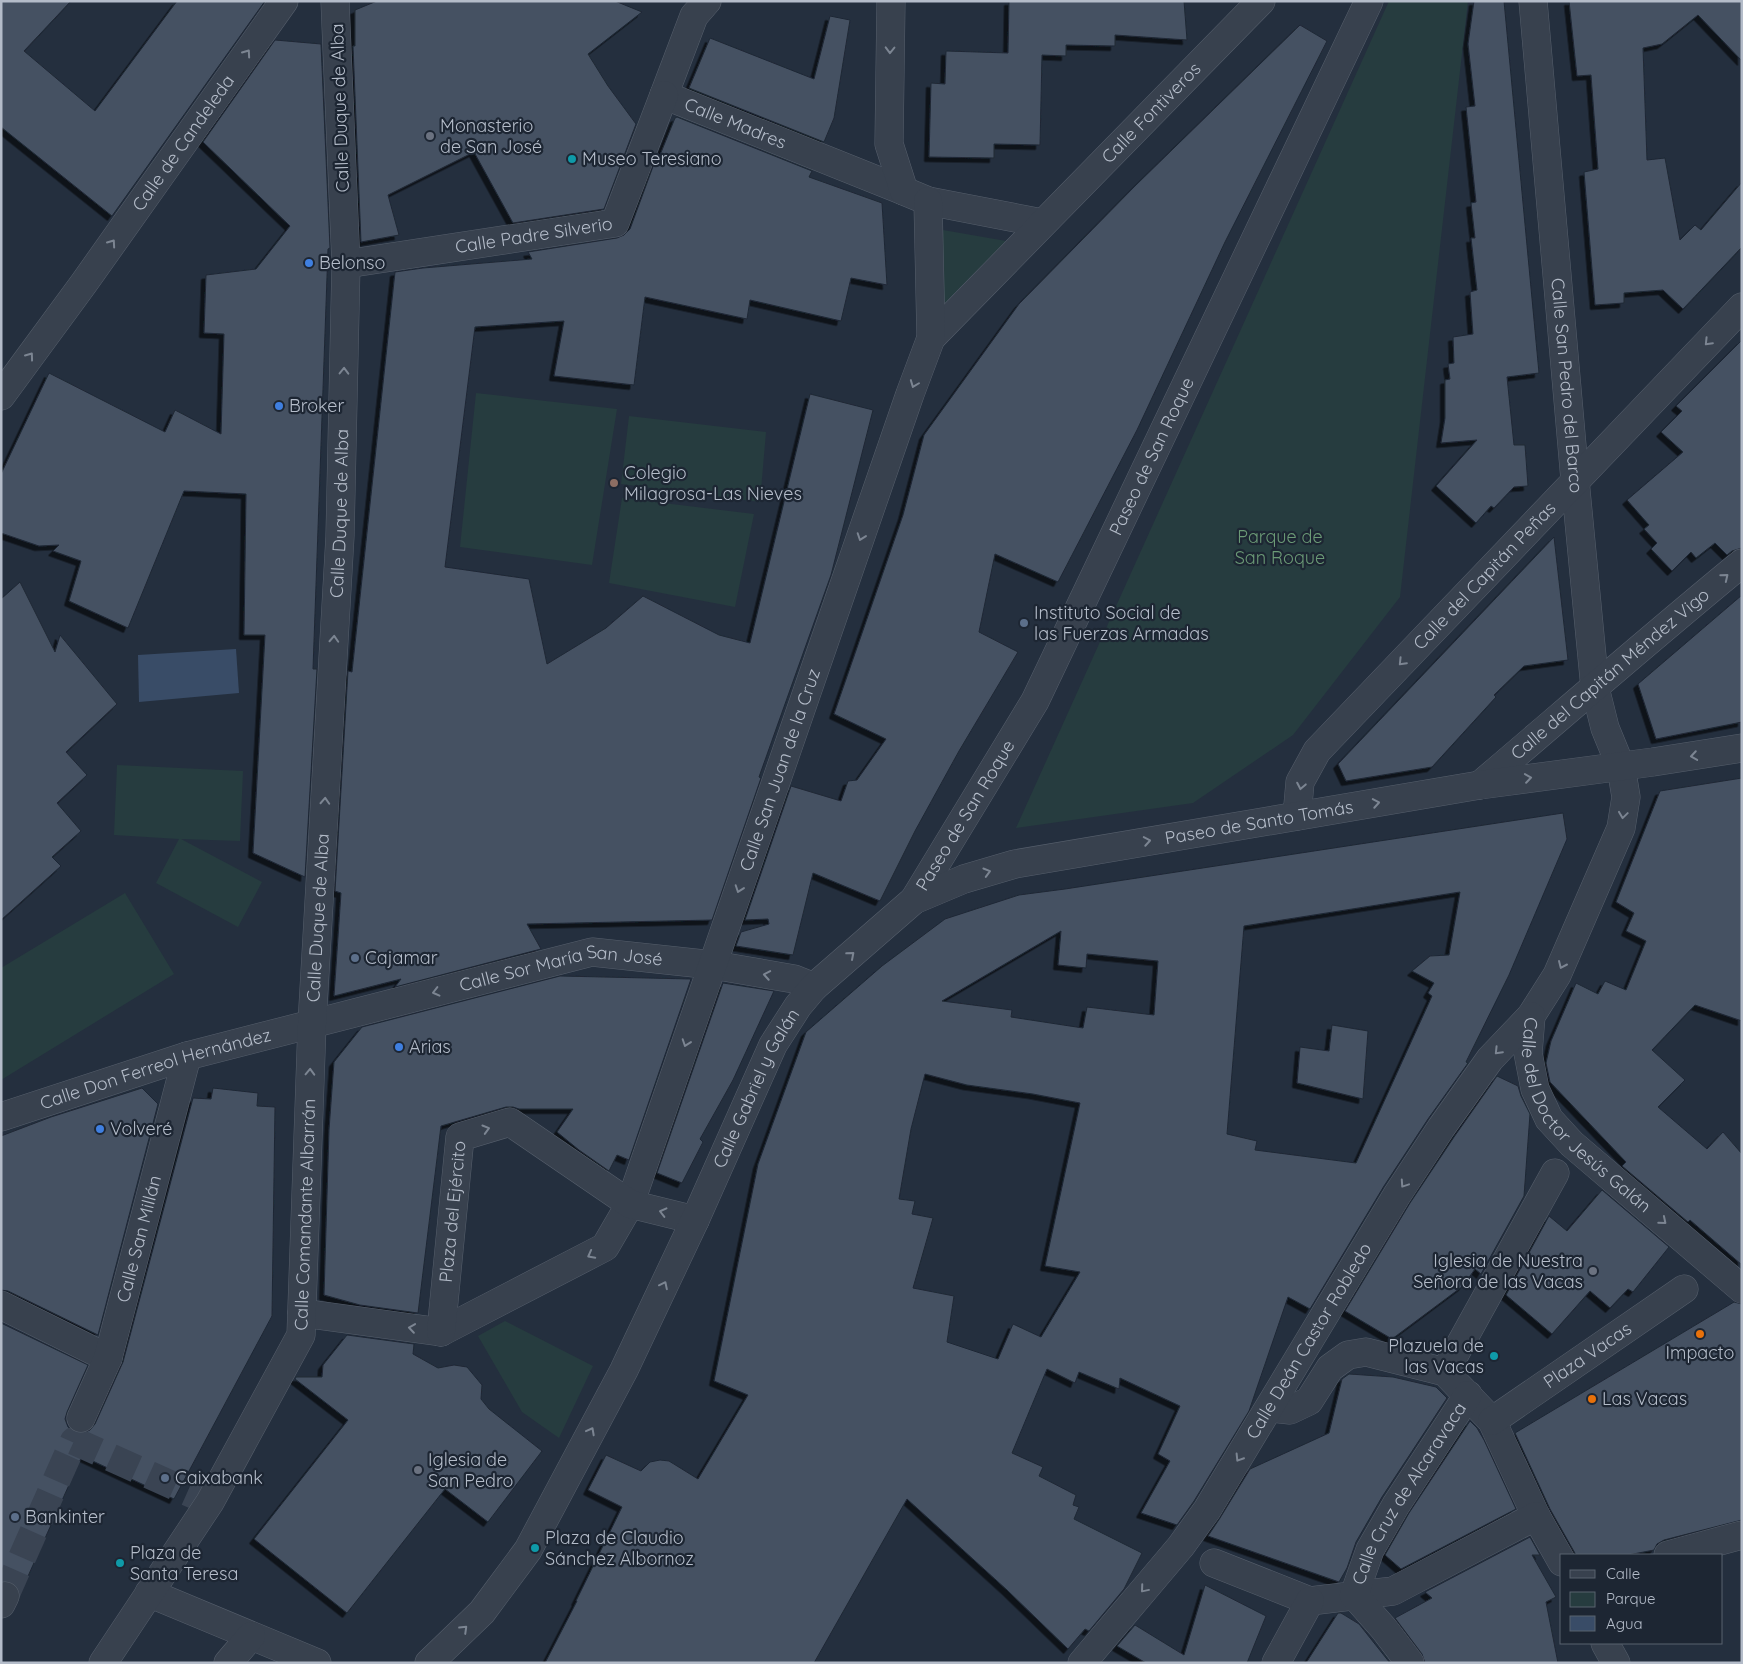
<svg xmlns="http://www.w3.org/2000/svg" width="1743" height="1664" font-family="Quicksand,sans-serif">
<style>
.green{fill:#263c3f}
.water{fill:#394c67}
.building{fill:#455162;stroke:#1f2835;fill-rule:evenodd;filter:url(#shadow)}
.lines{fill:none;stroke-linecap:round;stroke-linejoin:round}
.minor-tunnel{stroke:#3a4453;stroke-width:28;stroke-dasharray:28 14;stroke-linecap:butt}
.minor-casing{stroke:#565f6c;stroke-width:29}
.minor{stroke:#38414e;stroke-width:28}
.oneway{stroke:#7c8592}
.worship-dot{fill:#6b7280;stroke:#1d2633;stroke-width:2}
.culture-dot{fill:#0f9aa8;stroke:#1d2633;stroke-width:2}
.shop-dot{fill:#3f7fe0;stroke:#1d2633;stroke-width:2}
.education-dot{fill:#8d6e63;stroke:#1d2633;stroke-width:2}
.service-dot{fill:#5c6f8a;stroke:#1d2633;stroke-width:2}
.food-dot{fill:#e8710a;stroke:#1d2633;stroke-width:2}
.labels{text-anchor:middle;stroke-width:4.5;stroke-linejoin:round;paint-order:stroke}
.street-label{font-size:18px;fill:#b4bcc9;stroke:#1d2633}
.poi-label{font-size:18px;fill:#b4bcc9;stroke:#1d2633;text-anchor:start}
.park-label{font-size:18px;fill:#6b9a76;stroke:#1d2633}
</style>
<defs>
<filter id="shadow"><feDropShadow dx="-4.5" dy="4.5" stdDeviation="0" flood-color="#0009"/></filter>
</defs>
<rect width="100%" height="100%" fill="#242f3e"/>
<path class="green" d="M1389 1H1468L1400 597 1293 735 1193 803 1016 828Z
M943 230 1006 241 940 308Z
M476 393 617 409 592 565 460 547Z
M629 416 766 432 760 502 621 484Z
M622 498 754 514 735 607 609 583Z
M117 765 243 771 240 841 181 839 262 882 238 927 156 883 179 839 114 835Z
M125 893 174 974 1 1080V968Z
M505 1321 593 1366 559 1438 522 1412 478 1336Z"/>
<path class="water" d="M236 649 239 693 139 702 138 655Z"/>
<path class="building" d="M1 1H71L24 51 95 111 177 1H265L112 216 1 127Z
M377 1H615L642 12 588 54 608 86 636 124 604 209 513 223 474 152 388 195 399 235 361 242 353 46H355V10Z
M1009 1H1184L1187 40 1115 35V46L1066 45V56L1042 55 1040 145 994 144V158L929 157 931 83 945 84 946 51 1008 53Z
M1474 1H1504L1539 373 1507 377 1514 445H1525L1528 486 1514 487 1494 508 1491 506 1476 523 1436 486 1477 440 1441 443 1445 418V380L1450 379 1448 364 1454 363 1453 337 1473 334 1470 292 1477 290 1471 238H1475L1471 203 1476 202 1466 107 1475 106 1468 44Z
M1569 1H1742V61L1698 15 1662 44 1643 48 1647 160 1665 158 1680 240 1695 225 1701 230 1742 182V247L1683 309 1663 290 1624 293V303L1595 305 1584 172 1598 169 1591 75 1577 76Z
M830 16 850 20 834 118 824 142 689 88 710 38 814 79Z
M1300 25 1327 41 1225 242 1137 430 1058 582 995 554 979 632 1018 652 959 751 915 831 880 901 813 873 793 955 736 946 741 932 769 924 768 919 745 920 791 786 841 801 848 781 857 780 886 739 834 714 903 515 924 435 1019 304 1135 186Z
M275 40 321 44 330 248 328 249 313 669H317L305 877 253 853 265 635H244L246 494 184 491 128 628 69 601 81 561 53 551 59 545 39 546 1 533V474L49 373 165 432 175 410 221 434 224 334 204 333 206 275 256 269 290 226 203 142Z
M677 117 812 171 809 177 882 203 887 285 851 278 841 321 750 300 747 319 645 297 634 385 554 376 564 321 475 327 445 567 529 579 547 664 606 628 643 596 719 635 750 643 810 394 873 410 831 575 759 777 761 778 712 920 527 924 541 949 395 987 401 979 334 996 341 893 335 891 348 671 352 672 395 272 423 268 532 259 528 252 617 238 624 235 630 229 658 153 660 155 675 118Z
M1742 340V548L1732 551 1727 555 1715 543 1696 558 1691 552 1672 571 1651 549 1657 543 1644 529 1649 525 1627 500 1683 452 1661 432 1682 411 1676 406Z
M1554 537 1568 660 1524 666 1494 695 1496 697 1432 767 1346 781 1338 764Z
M20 582 55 652 60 635 117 704 66 752 87 775 57 803 81 831 52 857 61 866 1 920V599Z
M1742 595V722L1656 739 1638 684Z
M1742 778V1021L1695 1005 1652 1050 1685 1080 1658 1107 1707 1149 1723 1132 1742 1154V1265L1690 1220 1688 1222 1622 1166 1626 1162 1550 1082 1546 1063 1551 1041 1576 983 1598 994 1605 981 1626 990 1646 941 1626 931 1634 913 1616 902 1660 791Z
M1563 813 1567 839 1509 975 1466 1062 1468 1063 1428 1119 1384 1186 1310 1309 1288 1297 1249 1411 1194 1501 1177 1525 1141 1513 1170 1461 1158 1454 1180 1406 1120 1378 1119 1389 1079 1372 1075 1383 1047 1369 1012 1453 1043 1467 1039 1476 1076 1495 1073 1505 1079 1507 1074 1519 1142 1553 1124 1589 1089 1631 1085 1629 1068 1649 1007 1590 907 1499 814 1663H545L577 1601H576L622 1507 588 1490 606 1455 641 1471 650 1462 660 1460 669 1461 698 1479 748 1395 714 1381 758 1164 806 1032 882 966 945 919 1019 895 1065 889ZM1460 892 1449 955 1430 956 1412 971 1434 983 1428 993 1432 996 1356 1163 1255 1150 1257 1141 1227 1134 1244 926ZM1061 931 1058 965 1086 968 1087 954 1158 961 1154 1015 1087 1007 1083 1028 1011 1017 1012 1010 942 1001ZM925 1074 967 1085 1033 1094 1080 1103 1045 1266 1080 1272 1041 1337 1013 1324 998 1359 947 1342 954 1296 913 1288 933 1218 912 1214 915 1201 899 1199 911 1129Z
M560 976 691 979 629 1160 617 1155 609 1171 579 1150 557 1132 573 1109H519L513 1107H506L441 1126 418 1313 360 1305 324 1295 329 1130 334 1062 362 1027Z
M723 983 774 991 733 1080 700 1139 703 1142 682 1183 657 1173Z
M1332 1025 1368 1031 1363 1099 1297 1083 1300 1047 1329 1051Z
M1497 1076 1518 1086 1521 1096 1530 1114 1524 1196 1481 1274 1475 1269 1463 1286 1392 1339 1345 1311 1410 1203 1454 1137Z
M142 1088 158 1104 98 1335 8 1291 1 1290V1136L51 1117Z
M213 1088 258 1093 257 1106 275 1107 272 1316 174 1499 82 1456 20 1594 18 1587 12 1582 1 1581V1323L88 1365 67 1412 65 1419 68 1427 75 1432 83 1433 90 1430 95 1424 123 1362 193 1098 211 1099Z
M1602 1190 1669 1247 1633 1292 1628 1289 1610 1308 1590 1291 1552 1334 1506 1295 1549 1216 1567 1231Z
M1734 1302 1742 1304V1520L1664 1540 1657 1544 1654 1550 1628 1555H1576L1550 1509 1515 1433Z
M347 1335 414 1344 413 1354 438 1368 454 1365 467 1367 482 1385 481 1399 489 1409 542 1451 488 1522 445 1489 347 1613 254 1539 348 1420 295 1379 296 1377H322L323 1365Z
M1349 1374 1393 1377 1436 1387 1447 1398 1382 1497 1356 1542 1347 1568 1339 1582 1208 1536 1220 1518 1250 1469 1329 1433 1342 1379Z
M1470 1421 1477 1428 1484 1440 1516 1509 1401 1569 1385 1555 1409 1513Z
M1530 1537 1540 1555H1532L1556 1597 1546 1602 1558 1663H1425L1422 1654 1395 1618 1432 1598 1425 1592Z
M1205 1585 1266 1616 1247 1663H1146L1117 1646 1135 1625 1184 1655Z
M1338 1613H1341L1359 1624 1390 1663H1306Z"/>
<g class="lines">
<path class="minor-tunnel" d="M5 1596 74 1441 210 1502"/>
<g class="minor-casing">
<g id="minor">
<path id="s1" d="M707 1 694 16 664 95 904 191"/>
<path d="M891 1 889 144 904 191 928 201 1042 223"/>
<path id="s2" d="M1533 1 1575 480 1595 688 1605 728 1621 767 1626 797 1621 828 1557 975 1531 1016 1528 1053 1535 1089 1549 1119 1572 1144 1742 1289"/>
<path id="s3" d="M346 264 615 223 664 95"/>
<path id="s4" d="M931 338 1261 1"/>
<path id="s5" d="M1 396 84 283 284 1"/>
<path id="s6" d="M1480 785C1567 711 1653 636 1742 563"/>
<path id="s7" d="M1297 816 1300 782 1317 751 1742 307"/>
<path id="s8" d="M914 900 1035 701 1369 1"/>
<path id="s9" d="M1 1117 187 1056 592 952 713 965 794 979 814 987"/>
<path d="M1 1305 108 1358"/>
<path id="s10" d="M302 1313 441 1332 605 1247 630 1204 910 394 931 338 928 201"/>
<path id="s11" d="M441 1332 460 1137 510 1122 630 1204 695 1220"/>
<path d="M1445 1372 1555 1173"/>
<path d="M1270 1408 1290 1410 1309 1401 1330 1368 1348 1355 1366 1352 1445 1372 1492 1421 1536 1516"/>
<path id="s12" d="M81 1418 108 1358 187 1056"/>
<path id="s13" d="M1492 1421 1684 1289"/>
<path d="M1668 1555 1742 1535"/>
<path d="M1214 1563 1310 1601 1393 1591 1536 1516 1562 1562"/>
<path d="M149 1593 317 1663"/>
<path d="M1 1604 5 1596"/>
<path d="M1605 1643 1616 1663"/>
<path id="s14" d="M103 1663 210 1502 301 1335 312 1024 340 536 346 264 335 1"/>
<path d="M228 1663 251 1636"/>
<path id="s15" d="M429 1663 482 1612 528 1550 624 1370 695 1220 773 1045 798 1006 814 987 914 900 964 879 1015 864 1480 785 1653 762 1742 748"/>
<path id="s16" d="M1082 1663 1181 1546 1207 1510 1397 1195 1441 1128 1490 1059 1531 1016"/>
<path d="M1276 1663 1310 1601"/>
<path id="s17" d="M1410 1663 1385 1630 1354 1595 1370 1550 1396 1505 1468 1395"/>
</g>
</g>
<use href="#minor" class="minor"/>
</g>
<defs><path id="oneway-chevron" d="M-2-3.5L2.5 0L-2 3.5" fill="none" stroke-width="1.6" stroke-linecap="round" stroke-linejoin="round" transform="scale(1.25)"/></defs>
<g class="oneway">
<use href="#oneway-chevron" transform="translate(890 50) rotate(91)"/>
<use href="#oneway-chevron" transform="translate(247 53) rotate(-55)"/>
<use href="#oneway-chevron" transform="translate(112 243) rotate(-55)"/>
<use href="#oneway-chevron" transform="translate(1708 342) rotate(134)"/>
<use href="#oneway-chevron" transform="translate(30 356) rotate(-54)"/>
<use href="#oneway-chevron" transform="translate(344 371) rotate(-89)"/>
<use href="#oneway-chevron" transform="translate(914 384) rotate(111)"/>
<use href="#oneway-chevron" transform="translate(861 537) rotate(109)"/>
<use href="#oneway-chevron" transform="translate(1725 577) rotate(-39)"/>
<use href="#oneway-chevron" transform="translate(334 639) rotate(-87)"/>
<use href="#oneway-chevron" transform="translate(1402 662) rotate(134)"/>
<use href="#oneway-chevron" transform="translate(1694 756) rotate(171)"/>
<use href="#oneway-chevron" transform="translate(1528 778) rotate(-8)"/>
<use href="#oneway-chevron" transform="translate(1301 786) rotate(101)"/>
<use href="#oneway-chevron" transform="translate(325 801) rotate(-87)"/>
<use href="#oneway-chevron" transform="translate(1376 803) rotate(-10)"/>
<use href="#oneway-chevron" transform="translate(1623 815) rotate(98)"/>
<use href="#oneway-chevron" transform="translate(1147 841) rotate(-10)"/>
<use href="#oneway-chevron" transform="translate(987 872) rotate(-16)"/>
<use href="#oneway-chevron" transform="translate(739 889) rotate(109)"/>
<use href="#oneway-chevron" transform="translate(851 955) rotate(-41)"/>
<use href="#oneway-chevron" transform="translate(1562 965) rotate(114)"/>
<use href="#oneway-chevron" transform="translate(767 975) rotate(-170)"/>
<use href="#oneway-chevron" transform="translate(436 992) rotate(166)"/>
<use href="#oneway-chevron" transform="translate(686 1043) rotate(109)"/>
<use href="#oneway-chevron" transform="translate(1498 1051) rotate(134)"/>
<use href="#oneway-chevron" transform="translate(310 1072) rotate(-88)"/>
<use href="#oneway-chevron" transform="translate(486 1129) rotate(-16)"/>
<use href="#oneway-chevron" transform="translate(1404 1184) rotate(124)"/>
<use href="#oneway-chevron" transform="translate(663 1212) rotate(-166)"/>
<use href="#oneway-chevron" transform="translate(1663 1221) rotate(40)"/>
<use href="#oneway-chevron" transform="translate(591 1255) rotate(152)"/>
<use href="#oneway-chevron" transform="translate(664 1285) rotate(-64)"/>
<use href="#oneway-chevron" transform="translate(412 1328) rotate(-172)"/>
<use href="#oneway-chevron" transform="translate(591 1431) rotate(-62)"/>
<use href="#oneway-chevron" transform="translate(1239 1458) rotate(122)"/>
<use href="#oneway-chevron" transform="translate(1144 1589) rotate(130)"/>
<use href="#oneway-chevron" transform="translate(464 1629) rotate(-44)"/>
</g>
<g class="worship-dot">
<circle cx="430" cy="136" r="5"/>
<circle cx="1593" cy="1271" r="5"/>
<circle cx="418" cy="1470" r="5"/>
</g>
<g class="culture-dot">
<circle cx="572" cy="159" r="5"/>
<circle cx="1494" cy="1356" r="5"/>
<circle cx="535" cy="1548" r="5"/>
<circle cx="120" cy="1563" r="5"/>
</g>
<g class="shop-dot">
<circle cx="309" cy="263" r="5"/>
<circle cx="279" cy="406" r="5"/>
<circle cx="399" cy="1047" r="5"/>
<circle cx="100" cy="1129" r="5"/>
</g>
<circle class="education-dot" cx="614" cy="483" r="5"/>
<g class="service-dot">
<circle cx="1024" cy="623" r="5"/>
<circle cx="355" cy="958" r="5"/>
<circle cx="165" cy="1478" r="5"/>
<circle cx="15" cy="1517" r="5"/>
</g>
<g class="food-dot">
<circle cx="1700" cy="1334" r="5"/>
<circle cx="1592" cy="1399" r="5"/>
</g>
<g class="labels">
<g class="street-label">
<text transform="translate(340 108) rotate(-92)" y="6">Calle Duque de Alba</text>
<text dy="6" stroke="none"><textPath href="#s4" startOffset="315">Calle Fontiveros</textPath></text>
<text dy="6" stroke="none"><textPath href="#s1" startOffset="181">Calle Madres</textPath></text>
<text dy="6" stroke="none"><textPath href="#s5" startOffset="312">Calle de Candeleda</textPath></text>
<text dy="6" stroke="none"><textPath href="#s3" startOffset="190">Calle Padre Silverio</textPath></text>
<text dy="6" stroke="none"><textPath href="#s2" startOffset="386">Calle San Pedro del Barco</textPath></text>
<text dy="6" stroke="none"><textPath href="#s8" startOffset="504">Paseo de San Roque</textPath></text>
<text dy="6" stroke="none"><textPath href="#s14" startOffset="1206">Calle Duque de Alba</textPath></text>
<text dy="6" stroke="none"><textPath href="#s7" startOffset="312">Calle del Capitán Peñas</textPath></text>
<text dy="6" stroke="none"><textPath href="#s6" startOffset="171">Calle del Capitán Méndez Vigo</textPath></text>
<text dy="6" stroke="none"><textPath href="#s10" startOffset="834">Calle San Juan de la Cruz</textPath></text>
<text dy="6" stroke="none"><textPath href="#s8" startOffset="99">Paseo de San Roque</textPath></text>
<text dy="6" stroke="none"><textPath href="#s15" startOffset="1271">Paseo de Santo Tomás</textPath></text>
<text dy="6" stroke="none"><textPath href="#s14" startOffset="801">Calle Duque de Alba</textPath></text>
<text dy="6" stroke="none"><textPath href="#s9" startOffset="581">Calle Sor María San José</textPath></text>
<text dy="6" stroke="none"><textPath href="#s9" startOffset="162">Calle Don Ferreol Hernández</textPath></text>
<text dy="6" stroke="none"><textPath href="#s15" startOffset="666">Calle Gabriel y Galán</textPath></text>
<text dy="6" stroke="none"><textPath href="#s2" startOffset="1165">Calle del Doctor Jesús Galán</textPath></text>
<text dy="6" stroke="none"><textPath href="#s11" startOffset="121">Plaza del Ejército</textPath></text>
<text dy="6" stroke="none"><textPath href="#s14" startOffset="504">Calle Comandante Albarrán</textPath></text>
<text dy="6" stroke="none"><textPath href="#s12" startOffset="189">Calle San Millán</textPath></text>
<text dy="6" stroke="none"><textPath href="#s16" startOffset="395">Calle Deán Castor Robledo</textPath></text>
<text dy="6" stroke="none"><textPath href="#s13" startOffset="116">Plaza Vacas</textPath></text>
<text dy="6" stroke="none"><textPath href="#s17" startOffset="204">Calle Cruz de Alcaravaca</textPath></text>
</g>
<g class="poi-label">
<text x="440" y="132">Monasterio<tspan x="440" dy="21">de San José</tspan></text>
<text x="582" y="165">Museo Teresiano</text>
<text x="319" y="269">Belonso</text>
<text x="289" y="412">Broker</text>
<text x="624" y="479">Colegio<tspan x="624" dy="21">Milagrosa-Las Nieves</tspan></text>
<text x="1034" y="619">Instituto Social de<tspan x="1034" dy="21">las Fuerzas Armadas</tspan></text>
<text x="365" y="964">Cajamar</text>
<text x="409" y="1053">Arias</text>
<text x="110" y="1135">Volveré</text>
<text x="1583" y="1267" text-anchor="end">Iglesia de Nuestra<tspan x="1583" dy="21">Señora de las Vacas</tspan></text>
<text x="1484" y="1352" text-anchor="end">Plazuela de<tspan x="1484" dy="21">las Vacas</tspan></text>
<text x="1700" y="1359" text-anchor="middle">Impacto</text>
<text x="1602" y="1405">Las Vacas</text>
<text x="428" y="1466">Iglesia de<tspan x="428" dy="21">San Pedro</tspan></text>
<text x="175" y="1484">Caixabank</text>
<text x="25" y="1523">Bankinter</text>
<text x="545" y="1544">Plaza de Claudio<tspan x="545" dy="21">Sánchez Albornoz</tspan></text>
<text x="130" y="1559">Plaza de<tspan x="130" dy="21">Santa Teresa</tspan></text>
</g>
<g class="park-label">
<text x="1280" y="543">Parque de<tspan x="1280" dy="21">San Roque</tspan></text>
</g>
</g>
<rect width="1743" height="1664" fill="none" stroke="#b4bcc9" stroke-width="5"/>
<rect x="1560" y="1554" width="162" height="90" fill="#1d2633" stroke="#59626f"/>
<rect x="1570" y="1570" width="25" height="8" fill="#38414e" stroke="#59626f"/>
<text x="1606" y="1579" font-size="15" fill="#b4bcc9">Calle</text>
<rect x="1570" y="1592" width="25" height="15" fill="#263c3f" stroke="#59626f"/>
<text x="1606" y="1604" font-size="15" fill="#b4bcc9">Parque</text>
<rect x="1570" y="1616" width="25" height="15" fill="#394c67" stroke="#59626f"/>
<text x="1606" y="1629" font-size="15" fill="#b4bcc9">Agua</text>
</svg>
